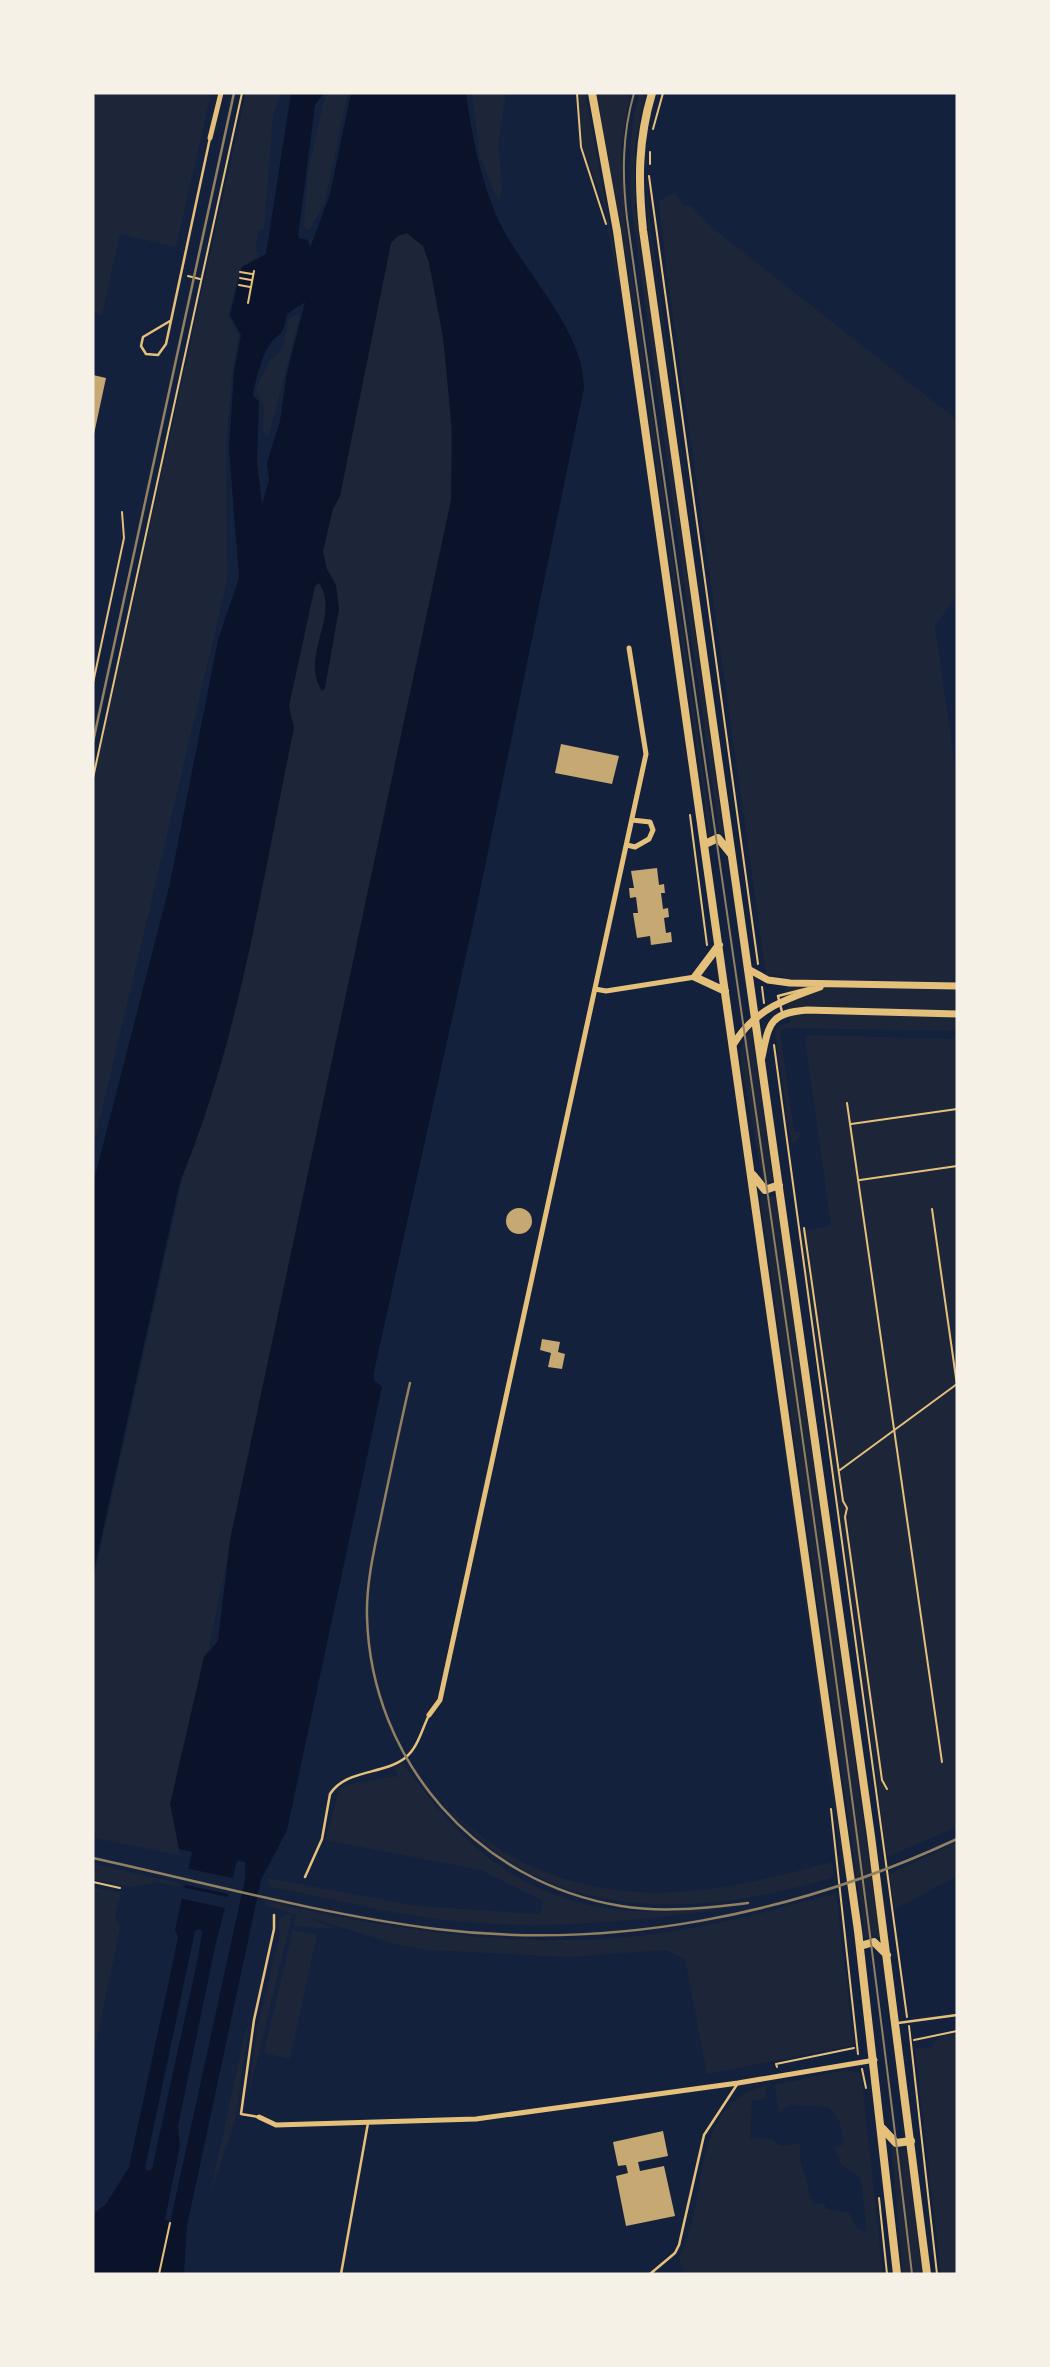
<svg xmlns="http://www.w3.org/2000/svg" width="1050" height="2367" font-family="Lato,sans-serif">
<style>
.green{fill:#1d2539}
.water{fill:#0b132b;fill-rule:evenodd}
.pier{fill:#14213d}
.building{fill:#c6a872}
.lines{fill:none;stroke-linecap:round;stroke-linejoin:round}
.path{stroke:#e5c07b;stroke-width:2}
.service{stroke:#e5c07b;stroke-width:2.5}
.minor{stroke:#e5c07b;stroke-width:5}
.tertiary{stroke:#e5c07b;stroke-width:7}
.secondary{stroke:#e5c07b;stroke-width:8}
.tram{stroke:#918062;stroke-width:2}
.rail{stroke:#918062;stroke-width:2.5}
</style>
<rect width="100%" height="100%" fill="#14213d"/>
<path class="green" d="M93 93H211L176 247 120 234 102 315 93 312Z
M246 93H280L273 115 264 229 259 230 255 251 259 252 257 257 241 267 228 315 239 336 232 374 226 446 227 581 93 1148V783Z
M330 93H348L324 204 309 230 304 227 308 173 325 96Z
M472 93H506L498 144 502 186 499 203 480 157Z
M578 93H585L620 281 617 282 604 205 582 146Z
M596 93H630L621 148 625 221 712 833 709 834 622 233Z
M639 93 645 95 635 144V204L724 835 719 833 632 212C628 171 629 133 639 93Z
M645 144 650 224 720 730 648 225Z
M675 192 683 206 690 205 715 230 957 420V595L935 626 957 779V1031L788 1028 780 1031 794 1132H801L796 1142 791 1144 775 1032 778 1027 790 1022 783 976 766 974 666 266 659 201Z
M414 232 429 250 448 372 454 493 174 1811 179 1855 95 1838 93 1842V1582L391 240 396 234Z
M296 315 300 316 268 438 263 432 264 406 256 388 269 362 283 349 289 318Z
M751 1027 773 1180 770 1184 763 1182 741 1065V1048Z
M810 1035 957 1039V1827L887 1857 800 1231 831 1226 805 1038Z
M746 1173 844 1867H842Z
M760 1196H776L880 1937 865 1938Z
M403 1764C462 1844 518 1899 622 1910 657 1914 694 1910 729 1908 626 1923 521 1933 416 1916 367 1909 319 1895 270 1887L267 1878 417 1906 540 1914 543 1901 481 1870 325 1840 339 1790 345 1785 398 1776 395 1767Z
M445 1807C469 1826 496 1850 524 1863 633 1913 721 1891 832 1862L834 1877C734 1908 615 1922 520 1868 492 1852 468 1829 445 1807Z
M957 1842V1876L895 1909 889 1874Z
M96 1864 182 1884 181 1887 158 1882 129 1887 93 1879Z
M93 1887 121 1893 115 1916 120 1928 93 2058Z
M836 1893 854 2045 707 2074 685 1959 666 1950 568 1957 427 1950 399 1945 304 1916 335 1929 294 1926 296 1915 265 1905V1901C398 1932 534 1952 671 1932 727 1923 782 1908 836 1893Z
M287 1914 292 1915 248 2098 257 2028 280 1933 278 1921Z
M293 1930 317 1935 290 2059 264 2053Z
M249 2025 235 2121 209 2199 245 2033Z
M957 2033V2274H941L915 2048 932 2047 937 2038Z
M845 2070 861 2073 883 2274H684L679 2257C711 2201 686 2105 766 2086L765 2099 752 2100 750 2138 772 2139 780 2146 800 2143V2159L813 2205 824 2203 826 2209 849 2213 857 2228 867 2232 861 2178 841 2164 834 2148 844 2144 840 2123 829 2107 788 2105 779 2113 775 2085Z
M891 2146 907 2151 922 2274H903Z"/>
<path class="water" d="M291 93H324L315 105 298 238 308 240 310 248 330 194 351 93H466C472 136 481 183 500 223 525 274 584 330 584 388L476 910 374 1372V1380L382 1387 287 1830 261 1880 187 2226 184 2274H93V2214L106 2204 129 2167 174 1957 178 1937 175 1930 192 1852 179 1849 170 1804 204 1657 218 1641 230 1540 451 500 452 430 443 337 429 263 423 246 407 233 398 236 391 243 340 496 333 509 323 551 327 569 336 585 339 609 325 688 322 691C299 656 341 616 319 583L315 586 289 706 294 728C262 880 240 1038 180 1182L93 1575V1184L170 883 218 640 239 578 229 449 234 371 241 335 230 315 242 267 266 254ZM305 302 287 372 280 421 267 463 269 480 262 504 257 463 259 401 253 396C253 388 263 354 268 347 280 329 282 341 287 314ZM237 1861 245 1862V1879L170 2223 165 2219 180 2146 178 2126 215 1947ZM200 1929 202 1933 197 1962 152 2169 148 2171 145 2168 195 1931Z"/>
<path class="pier" d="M185 1868 237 1879 233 1895 182 1884Z
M181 1887 232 1898 230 1909 179 1898Z"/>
<path class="building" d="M93 375 106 378 94 434H93Z
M561 744 619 756 612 784 555 773Z
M657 868 659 885 664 884 665 893H661L663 909 668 908 669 917 664 918 666 933 671 932 672 942 651 945 650 936 637 938 633 913H638L636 897 630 898 629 888H634L631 871Z
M506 1221a13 13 0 1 1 26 0a13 13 0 1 1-26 0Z
M542 1339 560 1342 558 1352 565 1354 562 1369 548 1367 551 1353 540 1350Z
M663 2131 668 2156 638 2162 640 2171 664 2166 675 2216 626 2226 616 2176 628 2173 626 2165 618 2166 613 2142Z"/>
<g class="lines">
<path class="path" d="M577 93 581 147 606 224
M653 129 663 93
M650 164V152
M649 176 758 964
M240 272 252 274
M188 276 200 279
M240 278 251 280
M239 285 250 287
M248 303 254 271
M93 683 124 538 122 512
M93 778 242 93
M690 815 707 945
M762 987 764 1003
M774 1045 907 2017
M847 1103 942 1762
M851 1124 957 1109
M860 1180 957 1166
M932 1209 957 1385
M804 1228 843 1501 847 1508 845 1517 882 1780 887 1789
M840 1470 957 1384
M831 1809 858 2054
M93 1882 120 1888
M909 2026 937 2274
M914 2040 957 2031
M777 2067 776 2064 854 2048
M862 2069 866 2088
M879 2198 887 2274
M159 2274 170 2223"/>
<path class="service" d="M170 321 143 337 141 346 146 354 158 355 166 344 210 138
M782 1012 778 996 809 988
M305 1877 322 1839 330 1794C346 1769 383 1775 405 1758 418 1748 422 1729 429 1715
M898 2023 957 2015
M259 2117 241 2114 254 2020 274 1929V1915
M341 2274 368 2123
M650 2274 675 2253 679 2245 704 2135 738 2083"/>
<path class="minor" d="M210 138 221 93
M627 845 635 847 649 839 653 830 650 822 632 820
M595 989 606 991 695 977
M429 1715 440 1700 646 754 629 648
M259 2117 276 2125 476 2119 738 2083 875 2060"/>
<path class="tertiary" d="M748 969 768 980 790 983 957 986
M733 1045C754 1010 783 1000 820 987
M762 1057C769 1023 770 1013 807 1010L957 1014"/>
<path class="secondary" d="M592 93 617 231 858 1931 897 2274
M652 93C638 140 638 181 643 230L871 1836 927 2274
M705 844 718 838 731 854
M719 945 695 977 725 991
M753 1175 765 1190 779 1185
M860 1946 874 1942 887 1955
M882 2128 896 2143 911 2141"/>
<path class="tram" d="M634 93C622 135 622 175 627 218 723 903 831 1587 912 2274"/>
<path class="rail" d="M93 742 234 93
M410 1383C400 1426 391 1469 382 1512 375 1546 366 1582 367 1617 371 1762 478 1883 621 1906 662 1913 707 1908 748 1903
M93 1858C206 1883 320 1914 436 1929 614 1951 796 1914 957 1839"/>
</g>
<rect width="1050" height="2367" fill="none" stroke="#f6f1e7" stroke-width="189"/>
</svg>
